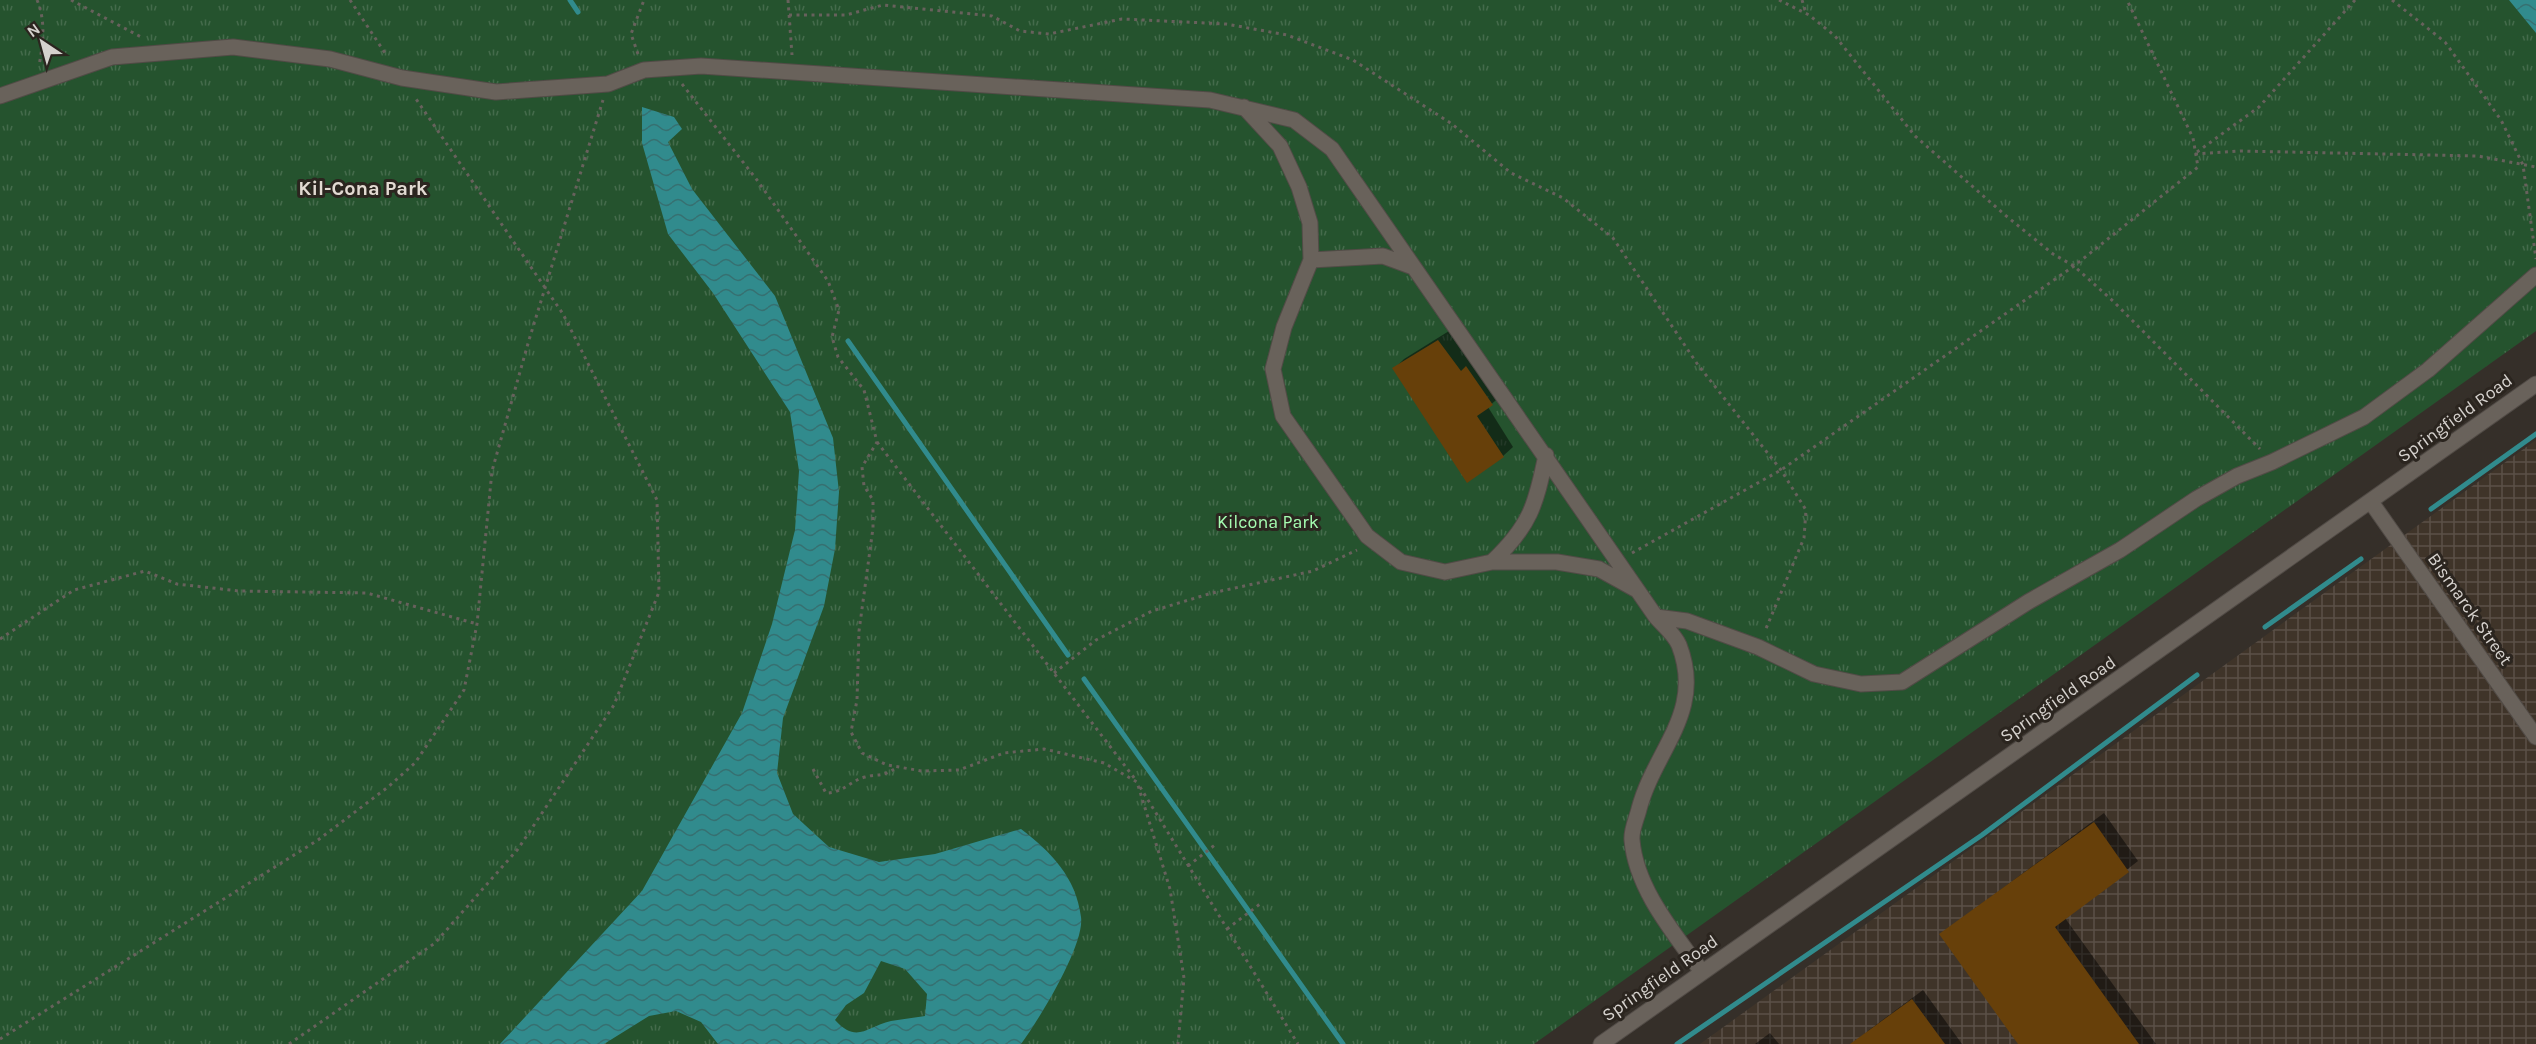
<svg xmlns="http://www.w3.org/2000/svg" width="2536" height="1044" font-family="Karla,sans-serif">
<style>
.industrial{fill:url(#industrial-grid)}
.park{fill:url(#park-tufts)}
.water{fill:url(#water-waves);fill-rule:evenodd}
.shadow{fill:#0007}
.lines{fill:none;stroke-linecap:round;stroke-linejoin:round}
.stream{stroke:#318b8d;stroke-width:5}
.building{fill:#67400a}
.minor-casing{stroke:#514b46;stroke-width:17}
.path{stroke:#67615c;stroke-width:3;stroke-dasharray:3 4.5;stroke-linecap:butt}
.minor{stroke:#69625b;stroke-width:15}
.labels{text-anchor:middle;stroke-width:6;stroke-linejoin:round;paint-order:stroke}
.street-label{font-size:18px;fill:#d6d2ce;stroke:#2b251f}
.park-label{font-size:18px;fill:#a5fdb1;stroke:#2b251f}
.neighbourhood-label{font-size:20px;font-weight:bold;fill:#e2dad2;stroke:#2b251f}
</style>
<defs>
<pattern id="industrial-grid" width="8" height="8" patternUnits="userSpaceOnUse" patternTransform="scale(1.5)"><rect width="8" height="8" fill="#3f3429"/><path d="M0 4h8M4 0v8" fill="none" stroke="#5a5047"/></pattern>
<pattern id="park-tufts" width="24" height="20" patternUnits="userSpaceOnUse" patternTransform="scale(1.5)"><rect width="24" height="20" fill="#25532e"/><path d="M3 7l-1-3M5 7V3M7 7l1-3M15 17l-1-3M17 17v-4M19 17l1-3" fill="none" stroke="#446b4b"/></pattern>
<pattern id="water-waves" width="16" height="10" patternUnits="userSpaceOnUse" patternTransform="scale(1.5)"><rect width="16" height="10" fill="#318b8d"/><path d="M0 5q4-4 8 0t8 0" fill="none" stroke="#367071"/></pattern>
</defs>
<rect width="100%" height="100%" fill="#352f29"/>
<path class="industrial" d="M2536 440V1044H1700Z"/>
<path class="park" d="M0 0H2536V331L1534 1044H0Z"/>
<path class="water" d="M2509 0H2536V33Z
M642 107 674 117 682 129 668 142 692 189 775 296 833 438 839 492 835 549 824 606 783 718 777 773 793 814 829 847 879 862 935 854 1021 829C1051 852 1076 877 1081 917 1085 945 1038 1021 1021 1044H718L701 1022 676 1011 649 1016 604 1044H500L642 891 742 713 772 624 795 530 799 471 790 412 713 293 668 234 642 143ZM881 961 905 969 927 994 925 1016C914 1018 902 1019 891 1021 866 1027 857 1044 835 1020L846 1005 864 993Z"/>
<path class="shadow" d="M1449 331 1471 363 1502 395 1488 407 1513 447 1503 456 1394 369 1404 359Z
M2104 813 2138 861 2065 918 2156 1044H2020L1941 934Z
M1923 990 1962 1044H1862L1859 1039 1869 1030Z
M1770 1033 1779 1044H1755Z"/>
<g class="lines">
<path class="stream" d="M570 0 578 12
M848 341 1068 655
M2431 509 2536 434
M2265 627 2361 559
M1084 679 1343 1044
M1677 1044 1982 835 2197 675"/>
</g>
<path class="building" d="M1438 340 1461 371 1466 366 1493 405 1477 416 1504 457 1467 483 1392 368Z
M2094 822 2129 872 2055 927 2139 1044H2018L1939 934Z
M1912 999 1945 1044H1850Z"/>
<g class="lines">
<g class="minor-casing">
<path id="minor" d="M0 96 112 57 233 47 330 59 402 78 496 92 608 84 644 70 701 66 1210 100 1294 120 1332 149 1656 617C1663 625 1675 635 1679 645 1705 712 1655 749 1639 809 1637 818 1631 830 1632 840 1636 889 1674 933 1702 972
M1244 107 1280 146 1299 187 1310 223 1311 260 1284 327 1273 369 1283 416 1367 536 1401 562 1445 572 1492 562H1557L1599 569 1635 589
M1311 260 1383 256 1413 267
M2371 502 2536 737
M1492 562C1530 526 1536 505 1546 455
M1656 617 1687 621 1758 647 1814 674 1861 684 1902 682 2028 602 2120 550 2196 499 2237 476 2272 462 2364 417 2428 370 2536 275
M1601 1044 2536 384"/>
</g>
<path class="path" d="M37 0C46 21 43 44 39 66
M71 0 141 37
M350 0 387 56
M788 0 792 55
M1779 0 1809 15 1835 36 1915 136 2005 215 2053 254 2074 266 2113 301 2260 449
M1802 0 1806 13
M2392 0 2445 42 2501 120 2523 165 2536 259
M789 15H846L883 5 992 16 1020 31 1049 34 1122 19 1226 24 1287 35 1353 60 1452 124 1511 173 1563 198 1613 238 1698 365 1781 470 1806 510 1804 538 1765 631
M638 54 631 34 644 0
M682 84 757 180 828 281 839 310 832 337 838 357 864 390 877 442 862 467 864 486 873 500V528L859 631 857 700 851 732 862 753 887 765 922 771 959 770 1004 753 1044 749 1104 763 1137 782 1170 889 1184 978 1178 1044
M2197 152 2259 107 2355 0
M2195 154 2240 151 2478 156 2536 167
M877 442 1135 779
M1632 553 1781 470 2074 266 2198 167 2193 138 2127 0
M0 639 74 590 145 571 177 584 239 591 367 593 477 624
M1054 673 1096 640 1152 611 1212 593 1313 571 1357 550
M813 769 826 793C843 793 850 781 865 777 880 773 880 778 896 768
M1140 787 1298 1044
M1188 866 1216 844
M1227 929 1260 904
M0 1039 318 840 388 787 415 763 464 690 477 624 492 471 529 340 603 100
M289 1044 435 943 518 849 614 705 659 592 657 500 563 314 414 96"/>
<use href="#minor" class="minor"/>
</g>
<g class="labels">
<g class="street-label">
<text transform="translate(2455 418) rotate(-36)" y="6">Springfield Road</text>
<text transform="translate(2470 609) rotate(55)" y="6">Bismarck Street</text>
<text transform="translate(2058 699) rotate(-35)" y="6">Springfield Road</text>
<text transform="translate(1660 978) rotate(-35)" y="6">Springfield Road</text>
</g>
<g class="park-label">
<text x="1268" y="528">Kilcona Park</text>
</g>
<g class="neighbourhood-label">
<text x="363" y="195">Kil-Cona Park</text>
</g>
</g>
<g transform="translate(42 42) rotate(324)" stroke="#2b251f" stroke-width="4.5" paint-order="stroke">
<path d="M0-4.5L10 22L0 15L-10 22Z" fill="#d6d2ce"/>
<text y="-9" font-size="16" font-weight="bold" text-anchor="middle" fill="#d6d2ce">N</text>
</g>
</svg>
